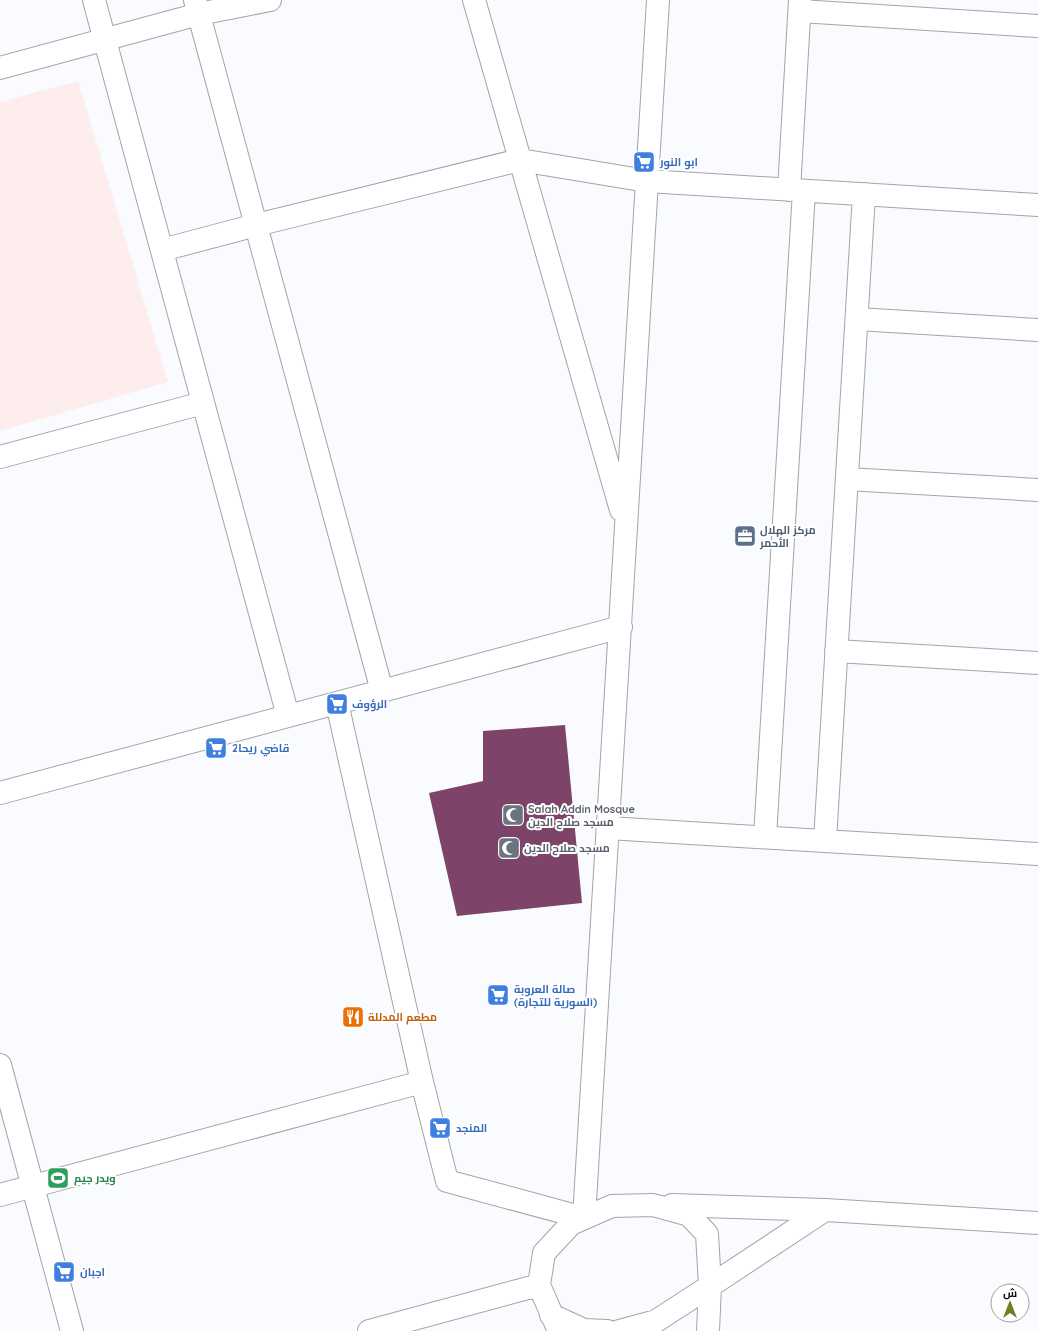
<svg xmlns="http://www.w3.org/2000/svg" width="1038" height="1331" font-family="Quicksand,Cairo,sans-serif">
<style>
.education{fill:#fdedec}
.building{fill:#7e4369}
.lines{fill:none;stroke-linecap:round;stroke-linejoin:round}
.minor-casing{stroke:#a2a5a8;stroke-width:24}
.minor{stroke:#fff;stroke-width:22}
.labels{text-anchor:middle;stroke-width:4;stroke-linejoin:round;paint-order:stroke}
.shop-label{font-size:11px;font-weight:bold;fill:#366cbe;stroke:#fff;text-anchor:start}
.service-label{font-size:11px;font-weight:bold;fill:#4e5e75;stroke:#fff;text-anchor:start}
.worship-label{font-size:11px;font-weight:bold;fill:#5b616d;stroke:#fff;text-anchor:start}
.food-label{font-size:11px;font-weight:bold;fill:#c56008;stroke:#fff;text-anchor:start}
.leisure-label{font-size:11px;font-weight:bold;fill:#27864d;stroke:#fff;text-anchor:start}
</style>
<rect width="100%" height="100%" fill="#f9fbff"/>
<path class="education" d="M78 81 168 382 0 431V102Z"/>
<path class="building" d="M565 725 582 903 457 916 429 793 483 781V731Z"/>
<g class="lines">
<g class="minor-casing">
<path id="minor" d="M94 0 288 716
M195 0 382 691
M474 0 621 510
M800 11 1038 26
M0 68 199 14 270 0
M789 190 800 0
M162 250 256 225 520 160 647 181 1038 205
M857 319 1038 330
M0 457 203 403
M847 479 1038 490
M836 651 1038 663
M337 703 422 1082 447 1181 584 1218C609 812 634 406 658 0
M0 793 621 627
M608 828 1038 854
M765 837 804 191
M825 841 864 194
M0 1065 72 1331
M0 1195 422 1082
M672 1205 825 1210 1038 1223
M551 1315 584 1330 607 1331
M369 1331 539 1285
M559 1331 539 1285 544 1253 571 1224 612 1206 653 1205 689 1215 707 1234 710 1286 656 1321 619 1331
M708 1331 710 1286 825 1210"/>
</g>
<use href="#minor" class="minor"/>
</g>
<defs>
<g id="supermarket-square" transform="scale(1.15)"><rect x="-9" y="-9" width="18" height="18" rx="4" fill="#3f7fe0" stroke="#fff"/><path d="M-6-5.5h2.5l.6 2H6L4.5 2H-2.5L-4.4-4H-6ZM-1.5 3.2a1.3 1.3 0 1 0 .1 0ZM3 3.2a1.3 1.3 0 1 0 .1 0Z" fill="#fff"/></g>
<g id="office-square" transform="scale(1.15)"><rect x="-9" y="-9" width="18" height="18" rx="4" fill="#5c6f8a" stroke="#fff"/><path d="M-6-3h4V-5.5h4V-3h4V5H-6ZM-1-4.5V-3h2v-1.5ZM-6 0V1H6V0Z" fill="#fff"/></g>
<g id="mosque-square" transform="scale(1.15)"><rect x="-9" y="-9" width="18" height="18" rx="4" fill="#6b7280" stroke="#fff"/><path d="M3.5-4.9A6 6 0 1 0 3.5 4.9A5 5 0 1 1 3.5-4.9Z" fill="#fff"/></g>
<g id="restaurant-square" transform="scale(1.15)"><rect x="-9" y="-9" width="18" height="18" rx="4" fill="#e8710a" stroke="#fff"/><path d="M-5-6h1v4h1v-4h1v4h1v-4h1v5L-1.5 .5V6h-2V.5L-5-1ZM5-6V6H3V1.5H1.5Q1.5-4 5-6Z" fill="#fff"/></g>
<g id="stadium-square" transform="scale(1.15)"><rect x="-9" y="-9" width="18" height="18" rx="4" fill="#2e9e5b" stroke="#fff"/><path d="M0-5a6.5 5 0 1 0 0 10a6.5 5 0 1 0 0-10ZM-3.5-1.8h7v3.6h-7Z" fill="#fff"/></g>
</defs>
<g fill-rule="evenodd">
<use href="#supermarket-square" x="644" y="162"/>
<use href="#office-square" x="745" y="536"/>
<use href="#supermarket-square" x="337" y="704"/>
<use href="#supermarket-square" x="216" y="748"/>
<use href="#mosque-square" x="513" y="815"/>
<use href="#mosque-square" x="509" y="848"/>
<use href="#supermarket-square" x="498" y="995"/>
<use href="#restaurant-square" x="353" y="1017"/>
<use href="#supermarket-square" x="440" y="1128"/>
<use href="#stadium-square" x="58" y="1178"/>
<use href="#supermarket-square" x="64" y="1272"/>
</g>
<g class="labels">
<g class="shop-label">
<text x="660" y="166">ابو النور</text>
<text x="352" y="708">الرؤوف</text>
<text x="232" y="752">قاضي ريحا2</text>
<text x="514" y="993">صالة العروبة<tspan x="514" dy="13">(السورية للتجارة)</tspan></text>
<text x="456" y="1132">المنجد</text>
<text x="80" y="1276">اجبان</text>
</g>
<g class="service-label">
<text x="760" y="534">مركز الهلال<tspan x="760" dy="13">الأحمر</tspan></text>
</g>
<g class="worship-label">
<text x="528" y="813">Salah Addin Mosque<tspan x="528" dy="13">مسجد صلاح الدين</tspan></text>
<text x="524" y="852">مسجد صلاح الدين</text>
</g>
<g class="food-label">
<text x="368" y="1021">مطعم المدللة</text>
</g>
<g class="leisure-label">
<text x="74" y="1182">ويدر جيم</text>
</g>
</g>
<g transform="translate(1010 1303)"><circle r="19" fill="#ffffff" stroke="#9e9f9f"/>
<path d="M0-3L7 15L0 10L-7 15Z" fill="#727b26"/>
<text y="-6" font-size="11" font-weight="bold" text-anchor="middle" fill="#0d0e0f">ش</text>
</g>
</svg>
